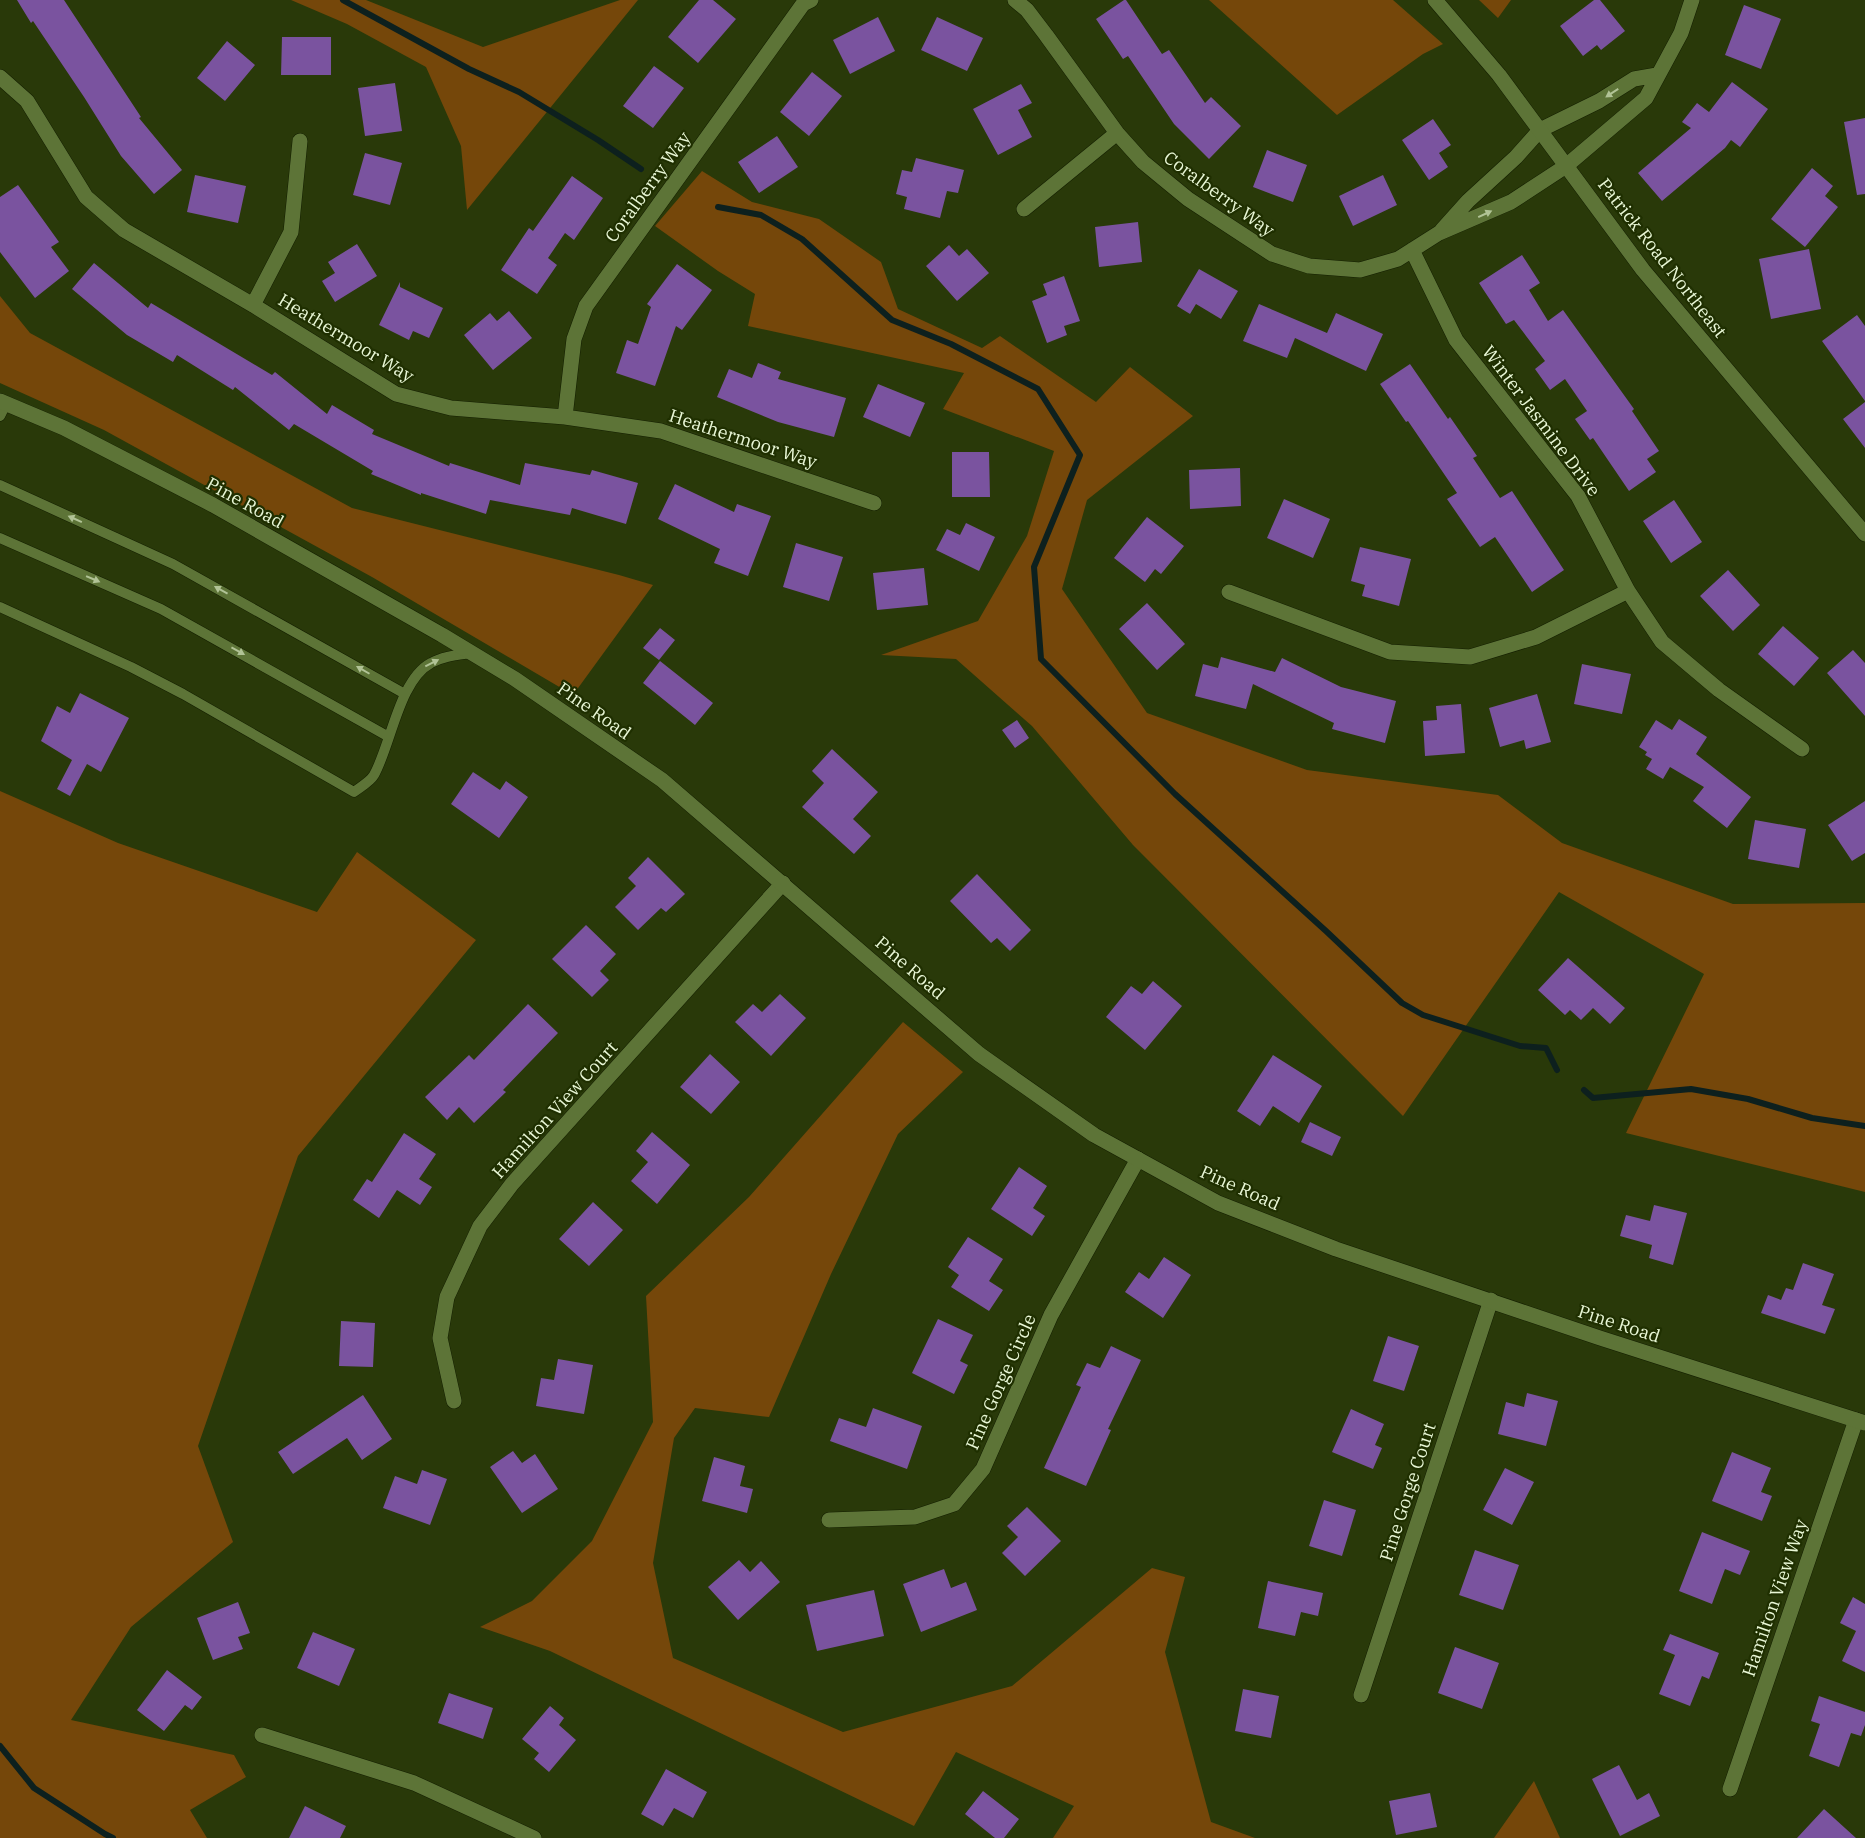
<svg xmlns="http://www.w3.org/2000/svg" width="1865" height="1838" font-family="'IBM Plex Serif',serif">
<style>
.green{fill:#75470a}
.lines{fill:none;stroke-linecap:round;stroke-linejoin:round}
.stream{stroke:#0d201e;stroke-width:6}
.building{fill:#7a539f}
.lane-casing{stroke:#141f01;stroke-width:11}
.street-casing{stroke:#141f01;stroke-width:16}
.secondary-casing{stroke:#141f01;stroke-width:16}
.lane{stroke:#5d7437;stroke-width:10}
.street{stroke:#5d7437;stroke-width:15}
.secondary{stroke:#5d7437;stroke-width:15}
.oneway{fill:#b1c396}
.labels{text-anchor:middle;stroke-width:4.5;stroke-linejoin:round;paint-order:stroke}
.street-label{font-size:18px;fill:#e9f7d6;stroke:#1f2f00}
</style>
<rect width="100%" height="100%" fill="#293909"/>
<path class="green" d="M291 0H366L483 47 620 0H638L467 210 461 146 426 67 347 24Z
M1209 0H1393L1443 44 1423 54 1337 115Z
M1479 0H1511L1498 18Z
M702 171 752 202 819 219 881 262 898 309 982 348 1000 336 1096 402 1130 367 1193 416 1087 500 1062 589 1147 713 1307 770 1498 795 1562 843 1733 904 1865 903V1192L1626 1133 1704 974 1559 892 1403 1116 1133 845 1032 726 956 659 881 655 978 621 1027 536 1054 451 943 409 964 373 748 326 755 294 718 271 655 226Z
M0 296 30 333 352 508 619 575 653 585 573 695 372 577 104 430 0 383Z
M0 791 118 843 317 912 357 852 476 940 298 1156 198 1446 233 1542 131 1627 71 1720 234 1755 246 1777 190 1810 207 1838H0Z
M903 1022 963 1072 898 1134 831 1274 769 1417 695 1408 674 1438 653 1563 673 1658 843 1732 1012 1686 1152 1568 1185 1577 1165 1652 1211 1822 1255 1838H1053L1074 1806 956 1752 914 1826 550 1651 480 1627 532 1601 592 1541 653 1422 646 1296 749 1197Z
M1534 1781 1560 1838H1494Z"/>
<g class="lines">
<path class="stream" d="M343 0 469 69 519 92 598 140 641 169
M718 207 761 215 802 239 892 320 951 344 1038 389 1080 455 1034 567 1041 659 1175 794 1326 931 1402 1003 1423 1015 1520 1046 1546 1048 1557 1070
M1584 1090 1593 1098 1691 1089 1748 1099 1812 1118 1865 1126
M0 1746 34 1788 105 1834 113 1838"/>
</g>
<path class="building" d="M17 0H64L141 117 139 118 182 170 154 194 121 156 84 97 33 21 31 23Z
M699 0H713L736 19 698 63 668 37Z
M1124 0H1126L1162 54 1169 50 1205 103 1211 97 1241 126 1209 159 1174 124 1128 56 1123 59 1096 19Z
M1594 0H1600L1625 31 1601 50 1597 45 1583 56 1560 26Z
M1744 5 1781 19 1761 69 1725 55Z
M878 17 895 51 850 74 833 40Z
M937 17 983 38 967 71 921 50Z
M282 37H331V75H281Z
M227 41 255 65 225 101 197 78Z
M654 66 684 88 653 128 623 106Z
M812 72 842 96 809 136 780 112Z
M1732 82 1768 109 1740 147 1731 140 1725 148 1662 201 1638 173 1691 128 1682 122 1697 103 1709 112Z
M395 83 402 131 365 136 358 88Z
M1021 84 1032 103 1018 110 1032 137 998 155 973 109Z
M1865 118V194L1857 195 1844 122Z
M1433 119 1451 145 1439 153 1448 167 1429 180 1402 140Z
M777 136 798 167 759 193 738 162Z
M1267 150 1307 165 1293 202 1253 187Z
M365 153 402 163 390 205 353 195Z
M916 158 964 170 958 193 947 191 940 218 904 209 907 197 896 194 902 170 912 172Z
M1812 168 1833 186 1825 196 1838 207 1805 247 1771 219Z
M195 175 246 186 238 223 187 212Z
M1383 175 1397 205 1353 226 1339 196Z
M572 176 603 198 574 240 565 233 548 258 557 265 537 294 501 270 529 228 533 231Z
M18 185 59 242 51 247 69 271 35 298 0 252V197Z
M1138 222 1142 262 1099 267 1095 227Z
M357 244 377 276 335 302 322 281 335 273 328 262Z
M949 245 959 256 967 249 989 273 957 301 926 266Z
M1809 249 1821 309 1771 319 1759 259Z
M1522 255 1540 283 1529 290 1548 321 1563 310 1634 409 1632 411 1659 451 1647 459 1656 472 1629 491 1593 438 1590 440 1575 419 1587 411 1565 379 1550 390 1535 369 1545 361 1514 320 1506 324 1479 283Z
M94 263 148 308 151 303 272 375 275 372 327 414 332 405 374 430 372 434 449 466 450 463 520 485 525 463 590 475 592 470 638 483 626 524 572 508 570 515 490 500 486 514 421 493V495L371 474 373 471 294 424 289 430 235 387 233 390 177 355 173 362 127 335 72 289Z
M677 264 712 290 682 330 676 326 655 386 616 373 627 340 638 344 651 307 647 304Z
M1199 269 1238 291 1221 319 1196 304 1190 314 1177 306Z
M1064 276 1080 321 1064 326 1067 335 1047 343 1032 301 1047 295 1043 284Z
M400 282V287L443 308 429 338 413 331 409 340 379 325Z
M1259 304 1327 333 1336 313 1383 334 1366 371 1295 338 1287 358 1243 341Z
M509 311 532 338 493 370 464 335 490 313 497 321Z
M1857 315 1865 326V401L1822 341Z
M758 363 781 372 778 379 846 398 834 437 778 422 717 397 729 369 752 378Z
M1410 364 1448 419 1450 417 1477 456 1473 458 1500 498 1512 491 1564 570 1532 592 1495 537 1480 547 1447 499 1457 493 1408 421 1406 422 1380 384Z
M878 384 925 403 910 437 863 417Z
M1865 402V448L1843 419Z
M952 452H989L990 497H952Z
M1240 468 1241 506 1190 509 1189 470Z
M675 484 734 512 737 504 771 516 748 576 714 563 720 549 658 519Z
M1284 499 1330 519 1313 558 1267 538Z
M1674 500 1702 542 1671 563 1643 521Z
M1147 517 1184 546 1161 574 1155 569 1145 582 1114 558Z
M966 523 995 537 979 571 936 550 947 529 960 535Z
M796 543 843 557 829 601 783 587Z
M1360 547 1411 559 1399 606 1362 596 1365 585 1351 581Z
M924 568 928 605 877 610 873 573Z
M1728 570 1760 605 1733 631 1700 596Z
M1147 603 1185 644 1157 670 1119 629Z
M1783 626 1819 658 1794 686 1758 654Z
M660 628 675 640 659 660 643 648Z
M1853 650 1865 663V716L1827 673Z
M1221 657 1275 672 1282 658 1341 687 1396 701 1385 743 1332 729 1334 723 1253 684 1246 709 1195 696 1203 664 1218 668Z
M660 661 713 703 695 725 643 683Z
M1582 664 1631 674 1622 714 1574 704Z
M80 693 129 718 101 772 87 764 70 796 57 789 72 760 41 741 57 706 70 713Z
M1537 694 1551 742 1526 749 1524 740 1500 747 1489 708Z
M1461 704 1465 753 1425 756 1423 721 1437 720 1436 706Z
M1679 719 1707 737 1696 754 1751 797 1727 828 1693 801 1704 787 1670 767 1663 779 1646 769 1652 759 1645 755 1647 752 1639 747 1656 720 1672 730Z
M1017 720 1029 738 1015 748 1002 730Z
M832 749 878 792 853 819 871 836 854 854 802 807 824 783 812 771Z
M473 772 500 790 506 781 528 797 499 838 451 804Z
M1865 801V853L1852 861 1828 825Z
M1755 820 1806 829 1799 868 1748 859Z
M648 857 685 894 666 912 661 908 638 930 615 907 636 886 628 878Z
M977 874 1031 930 1010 951 997 938 991 943 950 901Z
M586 925 616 954 600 971 609 980 592 997 552 959Z
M1568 958 1625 1008 1610 1024 1593 1008 1581 1020 1570 1010 1565 1015 1538 990Z
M1153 981 1182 1006 1145 1050 1106 1017 1131 986 1142 994Z
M780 994 806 1018 771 1056 735 1022 753 1004 762 1012Z
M528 1004 558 1033 503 1090 506 1092 474 1123 459 1107 447 1120 425 1097 469 1055 474 1060Z
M710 1054 740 1082 711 1114 680 1087Z
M1273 1055 1322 1086 1299 1123 1273 1106 1260 1126 1237 1111Z
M1310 1122 1341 1137 1332 1156 1301 1142Z
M652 1132 690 1165 657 1204 631 1181 648 1162 636 1151Z
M404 1133 436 1154 419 1179 432 1187 420 1205 397 1190 379 1218 353 1200 367 1179 372 1182Z
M1019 1167 1047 1186 1033 1208 1045 1216 1032 1236 991 1209Z
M593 1202 623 1230 589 1266 559 1239Z
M1654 1205 1687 1213 1673 1265 1649 1258 1652 1245 1620 1236 1626 1215 1650 1221Z
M968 1237 1003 1259 989 1281 1003 1290 989 1311 951 1287 959 1275 948 1267Z
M1164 1257 1191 1275 1163 1318 1125 1292 1139 1272 1149 1279Z
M1803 1263 1834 1274 1822 1305 1835 1309 1825 1334 1761 1313 1768 1295 1781 1300 1786 1288 1793 1290Z
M938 1319 973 1335 960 1361 968 1365 954 1394 912 1373Z
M341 1321 375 1323 373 1367 339 1366Z
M1388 1336 1419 1346 1404 1391 1373 1381Z
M1111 1346 1141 1360 1108 1429 1111 1430 1086 1486 1044 1468 1081 1387 1076 1385 1087 1363 1100 1368Z
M558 1359 593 1365 584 1414 536 1406 541 1378 554 1380Z
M1527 1393 1558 1401 1546 1446 1498 1434 1506 1402 1524 1407Z
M363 1395 392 1439 362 1460 347 1438 293 1474 278 1452Z
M873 1408 922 1426 907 1469 830 1441 839 1418 866 1427Z
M1351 1409 1384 1424 1375 1445 1382 1448 1373 1469 1332 1452Z
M513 1451 522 1463 535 1454 558 1489 522 1513 490 1467Z
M1732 1452 1771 1468 1761 1492 1772 1496 1762 1521 1712 1501Z
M714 1457 745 1466 740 1486 753 1489 747 1513 702 1501Z
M1505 1468 1534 1482 1512 1525 1483 1510Z
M422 1470 447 1479 430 1525 383 1508 395 1476 417 1484Z
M1324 1500 1356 1510 1342 1556 1309 1546Z
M1027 1507 1061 1541 1025 1576 1002 1553 1018 1537 1007 1526Z
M1702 1532 1750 1551 1740 1575 1725 1569 1712 1604 1679 1591Z
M1475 1550 1519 1565 1503 1610 1459 1595Z
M739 1560 750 1572 761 1561 780 1582 738 1620 708 1587Z
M944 1569 951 1588 966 1582 977 1610 921 1632 903 1584Z
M1268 1581 1323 1593 1318 1616 1301 1612 1295 1636 1258 1628Z
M874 1590 884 1636 817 1651 806 1605Z
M1853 1597 1865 1604V1672L1842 1661 1856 1631 1840 1623Z
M238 1602 250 1633 238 1637 243 1649 213 1660 197 1618Z
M313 1632 355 1649 339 1686 297 1668Z
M1670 1634 1719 1653 1709 1679 1702 1676 1690 1706 1659 1694 1675 1655 1663 1650Z
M1455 1647 1499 1663 1482 1709 1438 1693Z
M167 1670 202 1697 192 1710 185 1705 164 1731 137 1710Z
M1243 1689 1279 1696 1271 1738 1235 1731Z
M449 1693 493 1708 483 1739 438 1723Z
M1819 1696 1865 1712V1725L1861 1736 1851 1733 1839 1767 1809 1756 1820 1724 1811 1721Z
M550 1706 564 1718 559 1725 576 1740 549 1772 534 1759 539 1753 522 1739Z
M1619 1765 1637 1800 1649 1793 1660 1816 1620 1836 1592 1779Z
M666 1769 707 1792 693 1818 674 1808 663 1826 641 1814Z
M983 1791 1019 1819 1004 1838H995L965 1814Z
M1430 1793 1437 1827 1396 1835 1389 1801Z
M305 1806 346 1826 340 1838H289Z
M1824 1809 1856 1838H1797Z"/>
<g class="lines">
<g class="lane-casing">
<path id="lane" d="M0 416 6 404
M0 485 173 564 405 694
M0 538 161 609 389 737
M0 607 131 667 183 694 354 792C360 787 370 782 374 775 391 745 399 680 431 663 443 656 458 655 472 653"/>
</g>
<g class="street-casing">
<path id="street" d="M1015 0 1027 10 1046 35 1117 133 1143 162 1188 199 1272 254 1309 266 1360 270 1398 259 1439 233 1511 202 1566 166 1646 98 1681 33 1692 0
M0 77 27 101 86 197 124 230 253 305 396 394 451 408 565 417 661 431 874 503
M1024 209 1117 133
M1442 230 1468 201 1516 157 1540 130 1599 101 1634 79 1657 75
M1412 250 1456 340 1578 496 1628 591 1662 642 1719 690 1802 749
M253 305 291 232 300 141
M565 417 574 339 586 306 803 4 811 0
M1229 592 1390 652 1470 657 1536 637 1628 591
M454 1401 440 1338 447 1297 480 1226 512 1184 783 883
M829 1520 915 1517 954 1504 983 1469 1051 1315 1138 1159
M1361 1695 1491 1300
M262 1735 414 1783 534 1838
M1730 1789 1856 1420"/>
</g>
<g class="secondary-casing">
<path id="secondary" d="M1435 0 1499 75 1643 270 1865 534
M0 401 64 428 213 505 442 635 515 679 662 780 979 1054 1094 1135 1218 1203 1336 1249 1600 1338 1865 1423"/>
</g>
<use href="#lane" class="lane"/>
<use href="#street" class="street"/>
<use href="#secondary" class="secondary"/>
</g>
<defs><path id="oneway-solid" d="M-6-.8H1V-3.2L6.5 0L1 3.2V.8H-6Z" transform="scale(1.25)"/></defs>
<g class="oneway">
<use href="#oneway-solid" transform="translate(1612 93) rotate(147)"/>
<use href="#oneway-solid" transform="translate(1485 214) rotate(-25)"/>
<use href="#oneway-solid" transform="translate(75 519) rotate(-156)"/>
<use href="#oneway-solid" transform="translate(93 579) rotate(23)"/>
<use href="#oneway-solid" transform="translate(221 590) rotate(-151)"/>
<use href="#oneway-solid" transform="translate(238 651) rotate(29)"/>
<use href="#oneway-solid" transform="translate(432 663) rotate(-27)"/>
<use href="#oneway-solid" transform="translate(363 670) rotate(-150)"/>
</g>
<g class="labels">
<g class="street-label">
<text transform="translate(648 187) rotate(-54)" y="6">Coralberry Way</text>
<text transform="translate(1219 194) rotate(36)" y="6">Coralberry Way</text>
<text transform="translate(1662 258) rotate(52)" y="6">Patrick Road Northeast</text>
<text transform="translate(346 338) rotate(31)" y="6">Heathermoor Way</text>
<text transform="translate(1541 421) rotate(53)" y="6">Winter Jasmine Drive</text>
<text transform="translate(743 439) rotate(18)" y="6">Heathermoor Way</text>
<text transform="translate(245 503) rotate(29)" y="6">Pine Road</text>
<text transform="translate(594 711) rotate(35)" y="6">Pine Road</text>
<text transform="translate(910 968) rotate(41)" y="6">Pine Road</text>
<text transform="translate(555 1110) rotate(-48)" y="6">Hamilton View Court</text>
<text transform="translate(1240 1188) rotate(24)" y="6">Pine Road</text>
<text transform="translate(1619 1324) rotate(18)" y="6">Pine Road</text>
<text transform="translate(1001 1382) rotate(-66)" y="6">Pine Gorge Circle</text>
<text transform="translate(1408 1492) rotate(-72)" y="6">Pine Gorge Court</text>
<text transform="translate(1775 1598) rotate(-71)" y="6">Hamilton View Way</text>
</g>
</g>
</svg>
